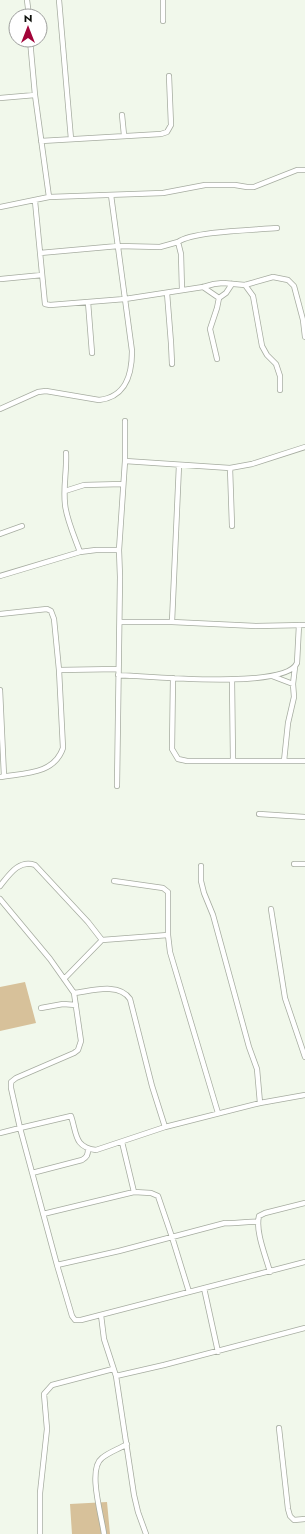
<svg xmlns="http://www.w3.org/2000/svg" width="305" height="1534" font-family="Jost,sans-serif">
<style>
.green{fill:#d7c19a}
.lines{fill:none;stroke-linecap:round;stroke-linejoin:round}
.minor-casing{stroke:#a6aca0;stroke-width:6}
.minor{stroke:#fff;stroke-width:4.5}
</style>
<rect width="100%" height="100%" fill="#f1f8eb"/>
<path class="green" d="M25 982 36 1023 0 1031V987Z
M107 1502 110 1534H72L70 1504Z"/>
<g class="lines">
<g class="minor-casing">
<path id="minor" d="M27 0 29 16
M59 0 71 139
M163 0V21
M30 40 35 95 49 197 163 193 205 185H235L247 187H254L297 170H305
M0 98 35 95
M122 115 124 135
M41 141 161 134 167 132 171 125 169 76
M35 201 45 304 50 305 125 299 203 287 214 284 223 283 245 285 273 277 288 280 294 286 303 320 305 337
M0 207 49 197
M40 253 118 246 160 247 178 242
M1 279 42 275
M245 285 253 296 262 346 267 355 276 364 280 376V390
M203 287 219 298 217 308 210 329 217 359
M182 290 181 254 178 242C193 231 255 230 277 228
M167 293 171 343 172 364
M219 298 226 293 232 284
M88 302 92 353
M0 409 38 392 46 391 99 400C126 397 132 375 132 351L111 195
M66 453C67 470 63 487 65 504 66 518 75 538 80 552
M125 461 230 468 252 464 305 447
M230 468 232 526
M65 491 84 485 123 484
M0 534 22 526
M119 550 125 461V421
M0 576 80 552 96 550H119L120 577 117 786
M0 614 47 609 51 611 54 619 59 670 63 748C54 775 23 773 0 777
M120 622H172L256 626 305 625
M172 622 179 465
M59 670 118 669
M118 675C146 676 286 690 297 663L299 625
M272 676 293 684
M173 678 172 749 178 759 187 761H305
M232 680 233 761
M0 690 4 776
M284 761 288 723 294 697 293 684 295 667
M259 814 305 817
M294 864H305
M201 866V881L204 893 213 915 249 1047 257 1069 260 1103
M114 881 163 888 168 892V935L170 952 218 1113
M0 886C9 875 19 859 35 865L88 922 102 940
M0 899 50 959 74 993 81 1041 78 1050 74 1053 16 1078 11 1082V1088L20 1128 71 1116C77 1134 74 1147 96 1150L165 1127 260 1103 305 1095
M271 909 285 998 305 1057
M64 979 102 940 168 935
M74 993C91 991 119 982 130 999L152 1086 165 1127
M41 1008 63 1004 76 1005
M0 1133 20 1128 57 1265 72 1316 75 1320H81L305 1262
M122 1142 134 1192 151 1193 158 1196 172 1237 189 1292
M32 1173 82 1160C87 1157 88 1155 88 1149
M43 1214 134 1192
M57 1265 119 1251 225 1223C236 1224 247 1221 258 1222
M270 1272C266 1257 255 1231 259 1216L265 1213 305 1203
M204 1288 218 1352
M101 1315 104 1339 116 1376 134 1495 138 1512 146 1534
M116 1376 164 1365 305 1328
M279 1428 288 1509 290 1516 294 1520 305 1519
M40 1534V1493L47 1429 44 1394 52 1385 113 1369
M104 1534C102 1517 87 1469 102 1458 109 1452 119 1449 127 1444"/>
</g>
<use href="#minor" class="minor"/>
</g>
<g transform="translate(28 28)"><circle r="19" fill="#ffffff" stroke="#9e9f9d"/>
<path d="M0-3L7 15L0 10L-7 15Z" fill="#a20439"/>
<text y="-6" font-size="11" font-weight="bold" text-anchor="middle" fill="#0d0f0a">N</text>
</g>
</svg>
